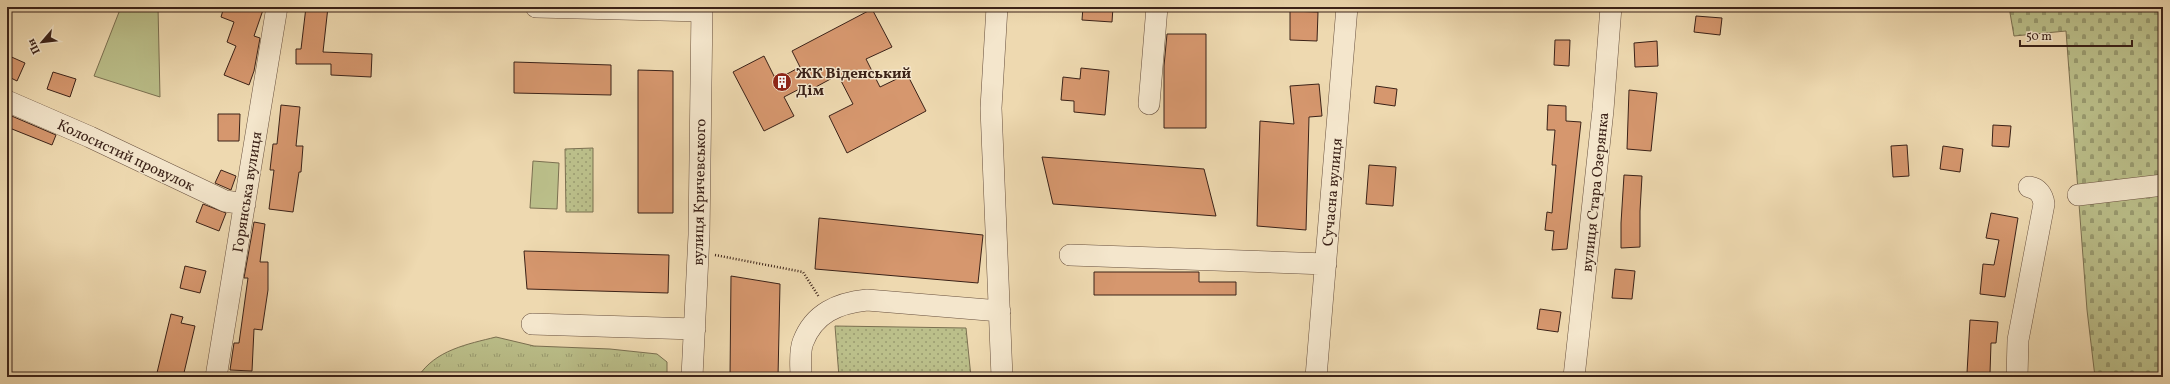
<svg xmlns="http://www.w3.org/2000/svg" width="2170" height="384" font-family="Vollkorn,serif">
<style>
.grass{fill:url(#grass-tufts);stroke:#7b7051}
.cemetery{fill:url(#cemetery-stones);stroke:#7b7051}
.park{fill:url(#park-dots);stroke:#7b7051}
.garden{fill:#bbbf8a;stroke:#7b7051}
.building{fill:#d6976e;stroke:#3b2218}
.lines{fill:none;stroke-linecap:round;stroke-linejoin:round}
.minor-casing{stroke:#68503e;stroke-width:22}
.path{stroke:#3b2218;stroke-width:2.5;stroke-dasharray:1 2;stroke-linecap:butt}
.minor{stroke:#f4e6cc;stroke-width:21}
.labels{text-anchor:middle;stroke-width:3;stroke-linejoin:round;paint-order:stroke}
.poi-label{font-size:15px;font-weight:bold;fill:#3b2218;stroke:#f4e6cc;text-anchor:start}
.street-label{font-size:15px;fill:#3b2218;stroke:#f4e6cc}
</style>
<defs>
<pattern id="grass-tufts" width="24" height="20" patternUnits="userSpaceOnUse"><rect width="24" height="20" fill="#bbbf8a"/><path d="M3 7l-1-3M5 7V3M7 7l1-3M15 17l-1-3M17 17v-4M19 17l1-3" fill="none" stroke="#999b70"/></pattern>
<pattern id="cemetery-stones" width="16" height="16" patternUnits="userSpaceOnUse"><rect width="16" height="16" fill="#bbbf8a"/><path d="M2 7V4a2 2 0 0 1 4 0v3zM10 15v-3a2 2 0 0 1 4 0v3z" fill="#999b70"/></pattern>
<pattern id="park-dots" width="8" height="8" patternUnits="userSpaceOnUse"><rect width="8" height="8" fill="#bbbf8a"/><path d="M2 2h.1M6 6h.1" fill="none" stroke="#999b70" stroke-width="1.8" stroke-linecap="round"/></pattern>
</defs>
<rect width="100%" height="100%" fill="#eed9b0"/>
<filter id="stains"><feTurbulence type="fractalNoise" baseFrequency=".005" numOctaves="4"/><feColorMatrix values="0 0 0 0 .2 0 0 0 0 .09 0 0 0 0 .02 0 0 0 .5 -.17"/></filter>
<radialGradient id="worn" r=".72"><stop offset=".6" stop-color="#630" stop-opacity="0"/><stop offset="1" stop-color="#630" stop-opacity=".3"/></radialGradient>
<path class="grass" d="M496 337 534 346 610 349 657 354 667 362V377H418C435 350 468 344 496 337Z"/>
<path class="cemetery" d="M2009 7H2163V377H2095L2087 310 2066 31 2014 36Z"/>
<path class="park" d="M593 148V212H566L565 149Z
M835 326 966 328 971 377H839Z"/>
<path class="garden" d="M121 7H158L160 97 94 76Z
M533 161 559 163 557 209 530 208Z"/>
<path class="building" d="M224 7H264L254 36 260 38 254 71 249 85 224 75 236 46 227 42 234 22 221 17Z
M306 7H328L323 52 372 54 371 77 331 75V64H296V49H301Z
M1083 7H1113L1112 22 1082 20Z
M872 9 892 47 866 59 880 87 907 74 926 111 847 153 829 116 853 104 838 75 812 89 809 84 784 97 794 116 764 131 733 72 764 56 776 80 800 67 792 51Z
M1290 11 1318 12 1317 41 1290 40Z
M1696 16 1722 18 1720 35 1694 32Z
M1167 34H1206V128H1164V66Z
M1555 40H1570L1569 66 1554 65Z
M1657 41 1658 66 1635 67 1634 43Z
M7 55 25 63 17 81 7 76Z
M514 62 611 65V95L514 93Z
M1081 68 1109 71 1105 115 1074 112V101L1061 100 1063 77 1080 79Z
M638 70 673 71V213H638Z
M53 72 76 79 70 97 47 89Z
M1319 84 1322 116 1309 117 1306 230 1257 226 1260 121 1294 124 1290 86Z
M1376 86 1397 89 1395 106 1374 103Z
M1629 90 1657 93 1651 151 1627 149Z
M281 105 300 107 296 146H303L301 172H299L293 212 269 209 274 170H270L273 144H277Z
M1548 105 1566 106V121L1581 122 1567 249 1552 250 1554 231 1545 230 1547 212 1552 213 1556 165H1552L1555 130H1547Z
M7 114 56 135 52 145 7 127Z
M218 114H240L239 141H218Z
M1993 125 2011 126 2009 147 1992 146Z
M1907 145 1909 176 1893 177 1891 146Z
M1943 146 1963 149 1960 172 1940 169Z
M1042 157 1204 169 1216 216 1053 204Z
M1369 165 1396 167 1393 206 1366 204Z
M221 170 236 176 231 190 215 183Z
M1624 175 1642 176 1640 211V247L1621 248V223Z
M203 204 226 213 219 231 196 222Z
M1991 213 2018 218 2005 297 1980 294 1983 264 1994 265 1999 240 1986 238Z
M819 218 983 235 978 283 815 269Z
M254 222 265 224 260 262H268V290L262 330 254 329 252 371 230 370 234 343H239L248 278H244Z
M524 251 669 255 668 293 527 289Z
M185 266 206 271 200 293 180 288Z
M1615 269 1635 271 1632 299 1612 298Z
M1094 272H1199V282H1236V295H1094Z
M731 276 780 284 778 377H730Z
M1540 309 1561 312 1558 332 1537 329Z
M171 314 183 317 181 323 195 326 183 377H156Z
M1970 320 1998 322 1996 343H1991L1990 373H1967Z"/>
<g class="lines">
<g class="minor-casing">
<path id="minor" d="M536 7 702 11
M997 7 991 108 1002 377
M7 101 90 137 225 201 245 204
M1149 104 1157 7
M2078 195 2163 185
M1070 255 1326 264
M532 324 695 329
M216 377 277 7
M692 377 699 235 702 7
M801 377C801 367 799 352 803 342 814 313 838 303 867 300L1000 311
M1316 377 1347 7
M1574 377 1603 110 1611 7
M2017 377 2018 340 2044 204C2043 195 2038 188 2029 187"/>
</g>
<path class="path" d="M715 255 803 272 819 297"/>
<use href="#minor" class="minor"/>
</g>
<defs>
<g id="building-disc" transform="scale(1)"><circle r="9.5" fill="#8f2418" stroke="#f4e6cc"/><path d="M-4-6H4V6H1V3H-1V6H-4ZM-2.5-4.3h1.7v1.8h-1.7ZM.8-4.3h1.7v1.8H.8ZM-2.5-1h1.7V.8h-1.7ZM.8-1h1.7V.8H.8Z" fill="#fff"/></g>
</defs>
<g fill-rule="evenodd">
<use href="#building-disc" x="782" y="82"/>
</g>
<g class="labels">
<g class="poi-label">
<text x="796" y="78">ЖК Віденський<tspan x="796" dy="17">Дім</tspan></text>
</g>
<g class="street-label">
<text transform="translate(126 155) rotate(25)" y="5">Колосистий провулок</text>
<text transform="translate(247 192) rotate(-81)" y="5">Горянська вулиця</text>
<text transform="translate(699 192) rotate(-89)" y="5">вулиця Кричевського</text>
<text transform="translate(1332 192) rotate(-85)" y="5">Сучасна вулиця</text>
<text transform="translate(1595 192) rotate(-84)" y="5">вулиця Стара Озерянка</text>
</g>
</g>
<rect width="2170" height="384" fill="none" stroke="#eed9b0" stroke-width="24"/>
<rect x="8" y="8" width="2154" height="368" fill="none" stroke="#3b2218" stroke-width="2"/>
<rect x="12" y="12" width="2146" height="360" fill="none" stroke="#3b2218"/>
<g transform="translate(42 42) rotate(242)" stroke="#f4e6cc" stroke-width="3" paint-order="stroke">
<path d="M0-3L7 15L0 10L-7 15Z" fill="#3b2218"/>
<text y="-6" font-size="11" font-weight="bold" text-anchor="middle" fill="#3b2218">Пн</text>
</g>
<path d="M2020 40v6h112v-6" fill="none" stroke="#3b2218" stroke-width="2"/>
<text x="2026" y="40" font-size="12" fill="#3b2218" stroke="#f4e6cc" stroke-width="3" paint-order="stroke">50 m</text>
<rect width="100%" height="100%" filter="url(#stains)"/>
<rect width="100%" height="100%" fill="url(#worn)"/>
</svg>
